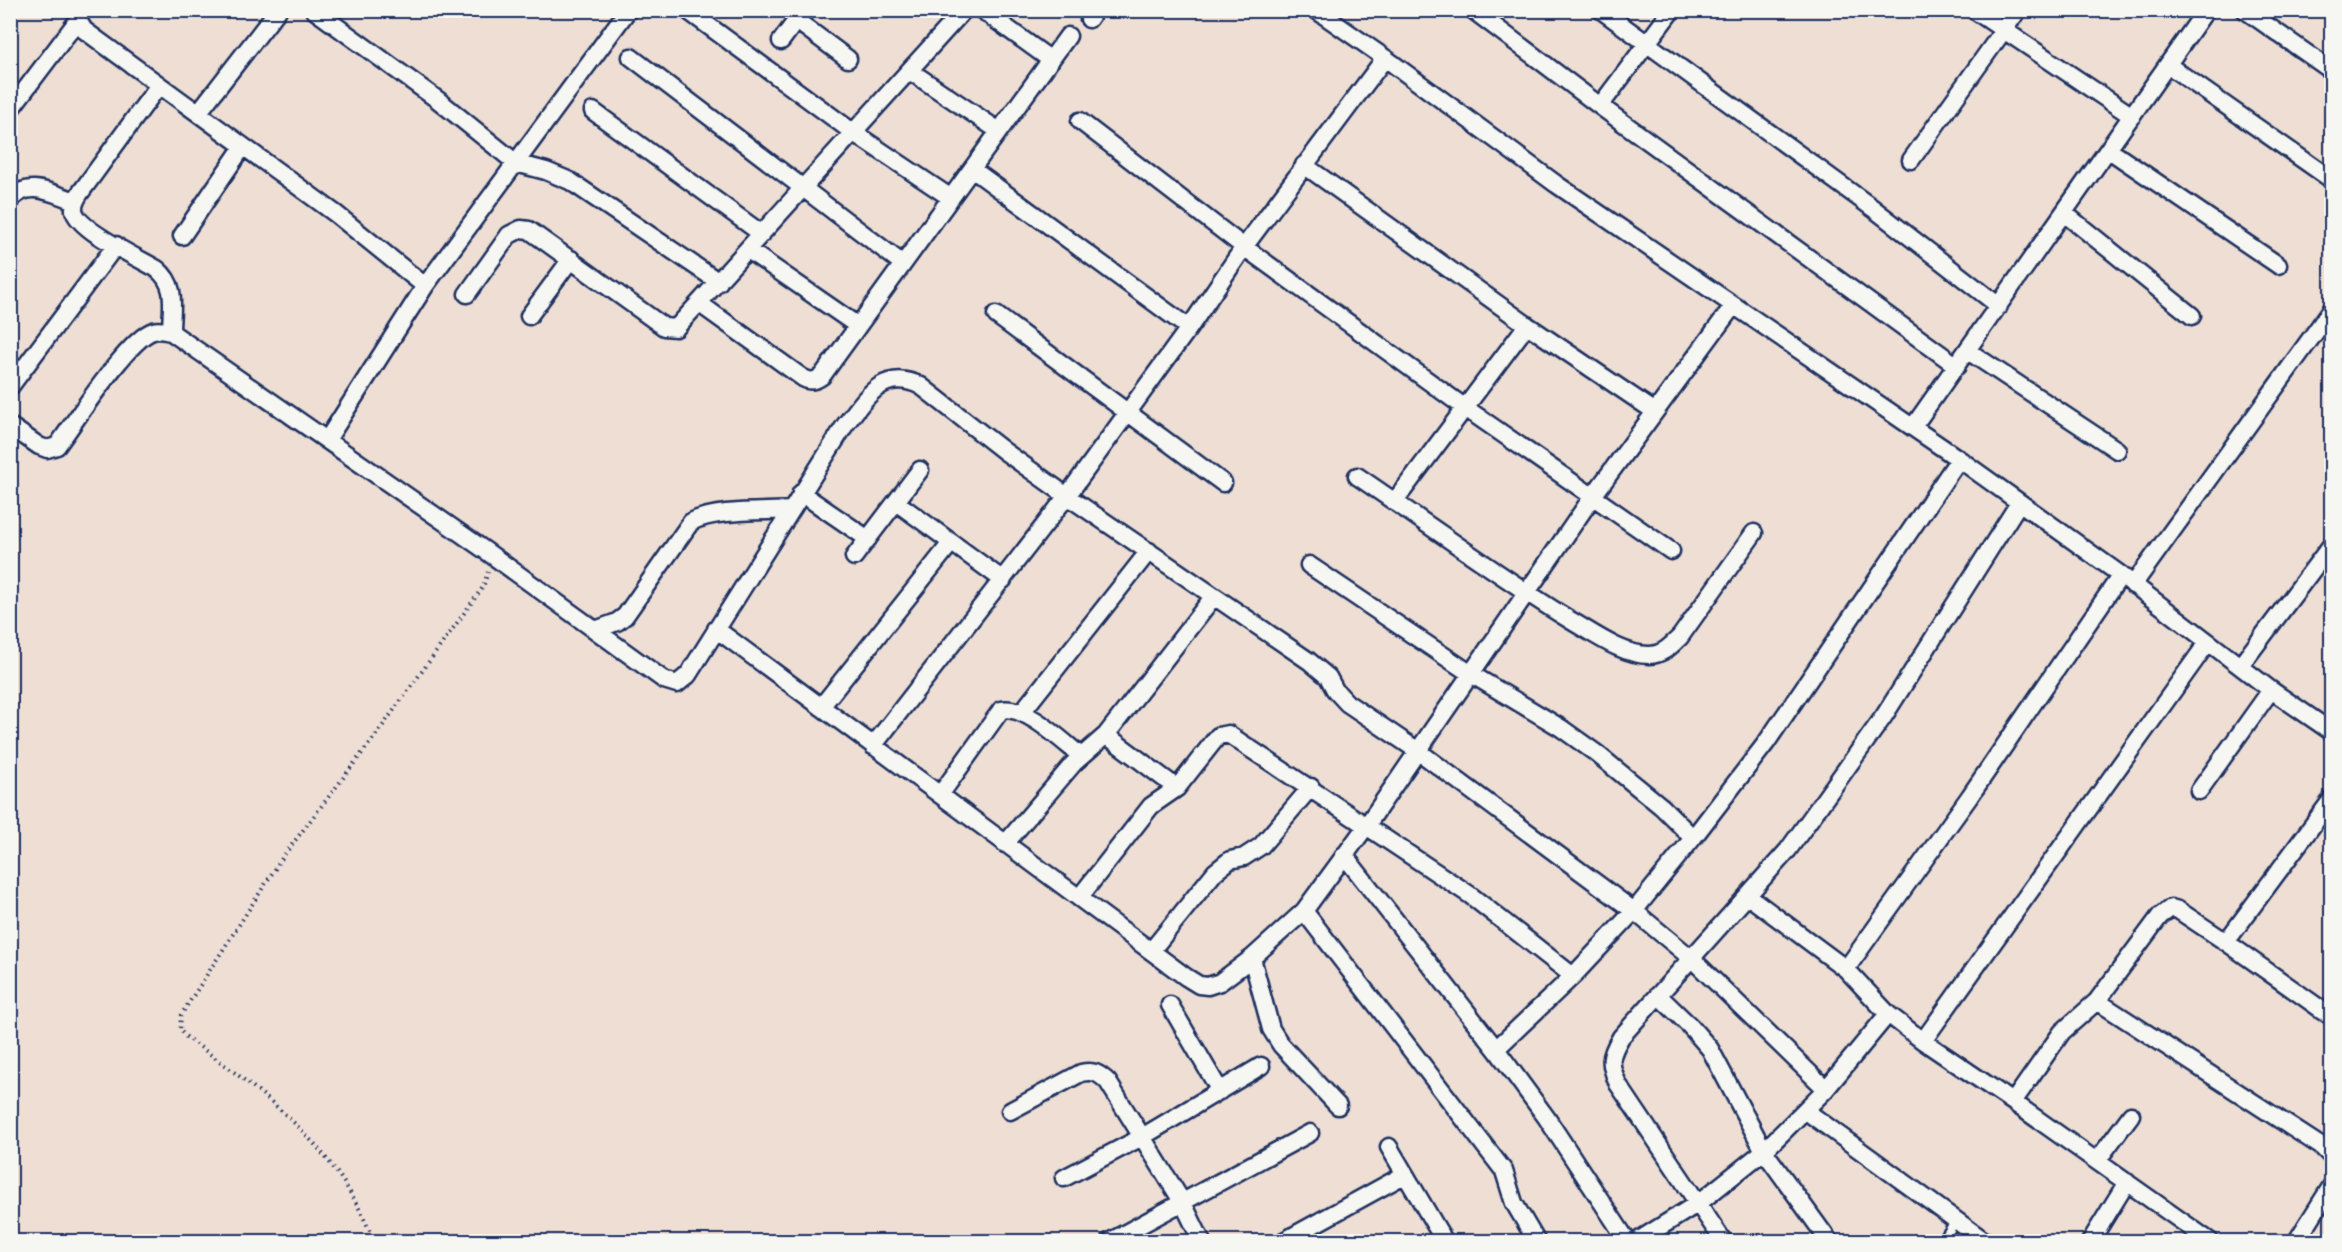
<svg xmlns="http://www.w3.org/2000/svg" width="2342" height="1252" font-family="'Shantell Sans',sans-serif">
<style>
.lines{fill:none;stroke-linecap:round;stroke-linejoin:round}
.lane-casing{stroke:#1b2f5e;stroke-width:13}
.street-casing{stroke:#1b2f5e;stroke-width:21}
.path{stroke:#1b2f5e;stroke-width:4;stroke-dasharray:1.5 4.5;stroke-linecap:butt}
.lane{stroke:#f6f6f2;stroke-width:8}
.street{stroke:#f6f6f2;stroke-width:16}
</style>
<rect width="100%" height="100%" fill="#eeded4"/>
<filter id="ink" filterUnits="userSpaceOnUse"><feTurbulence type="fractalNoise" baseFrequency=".0167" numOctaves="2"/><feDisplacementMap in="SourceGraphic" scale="12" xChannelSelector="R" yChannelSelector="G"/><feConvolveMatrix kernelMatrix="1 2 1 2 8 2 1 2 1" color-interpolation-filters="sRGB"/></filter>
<g filter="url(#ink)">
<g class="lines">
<g class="lane-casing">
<path id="lane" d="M1942 1242 1956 1220"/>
</g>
<g class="street-casing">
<path id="street" d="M79 10 78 20 84 30 336 214 425 286
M314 10 438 100 516 163 546 171 570 181 719 282
M687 10 854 133 951 198
M982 10 1051 60
M1316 10 1385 58 1556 184 1959 459 2121 575 2271 690 2332 732
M1473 10 1600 106 1957 366
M1601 10 1874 209 1999 306
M1974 10 2132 116
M2245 10 2332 71
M1089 19 1095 10
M797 21 848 59
M781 41 804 10
M631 57 903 264
M2168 65 2332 180
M910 71 999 131
M159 85 86 185C81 192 73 200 74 210 77 230 139 258 157 269 178 286 171 307 171 332
M1600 106 1672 10
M10 110 78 20
M593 111 762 234
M198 113 278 10
M1080 121 1244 247 1464 407 1671 551
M2109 150 2278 265
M1911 160 2018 10
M1304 165 1527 325 1654 411
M972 169 1189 328
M10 201C27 178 53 194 75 201
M2064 213 2192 316
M182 236 242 148
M748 250 858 326
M467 294 509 235 521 229 529 230 664 327 676 328 964 10
M700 304 803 378C811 382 815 381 822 376L1068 36
M996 315 1223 483
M529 316 571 259
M1968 351 2117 450
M10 387 116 245
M10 426 39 446 47 449 57 446C75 422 128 339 153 331 159 329 165 331 171 332L486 551 664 680 677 684 688 675 845 425C866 398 883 367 921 386L1004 451 1067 496 1309 661 1328 677 1335 690 1347 703 1418 751 1634 911 1691 958 1826 1089
M1913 427 2206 10
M327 440 425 286 628 10
M1357 476C1428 524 1497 575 1570 620 1593 633 1622 655 1649 655 1662 655 1671 646 1680 637L1754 533
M801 493 868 539
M1395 501 1527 325
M896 502 1003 580
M854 557 920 470
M1309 565 1471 674 1561 728 1596 753 1662 807 1693 838
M2133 585 2332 309
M716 629 1186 977 1199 985 1208 986 1220 982 1252 958 1304 911 1367 825 1593 496 1733 306
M595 630 617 622 625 616 691 522C715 509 763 512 791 510
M2241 665 2332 544
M821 707 951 543
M1022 712 1149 551
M1106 735 1177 788
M873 746 1067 496 1189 328 1244 247 1385 58
M2199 791 2271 690
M940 795 1001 710C1025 704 1063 742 1081 756
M1005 844 1074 763 1106 735 1214 596
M1344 855 1496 1049 1546 1117 1628 1242
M1748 896 1846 969 1888 1014 1923 1041 2013 1102 2211 1242
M1079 898 1151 806 1177 788 1218 736 1228 734 1470 895 1573 976
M1304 911 1504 1171 1514 1203 1537 1242
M2226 942 2332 1017
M1151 951 1215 872 1230 860 1244 857 1261 846 1311 787
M1252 958 1271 1029 1281 1045 1338 1106
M1846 969 1970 796 2121 575
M1658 995 1690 1026 1710 1049 1764 1151 1829 1241
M2097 1001 2322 1147 2332 1157
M1170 1005 1220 1091
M1923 1041 2208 642
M1496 1049 1573 976 1634 911 1693 838 1766 743 1959 459
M2013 1102 2062 1032 2097 1001 2160 916 2171 908 2178 910 2226 942 2332 799
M1010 1111 1081 1073C1093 1070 1099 1073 1108 1082L1183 1203 1202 1242
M1806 1111 1986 1242
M1389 1147 1445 1242
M2097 1161 2131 1115
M1064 1178 1142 1137 1261 1066
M1109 1242 1310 1133
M1282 1242 1404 1175
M1636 1242 1700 1202 1764 1151 1826 1089 1888 1014
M1724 1242 1618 1084C1609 1063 1609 1057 1621 1037L1788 850 1884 716 2019 503
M2090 1242 2127 1182
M2296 1242 2332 1185"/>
</g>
<path class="path" d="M374 1242C338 1146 265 1094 185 1036L180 1030 181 1015 284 855 376 735 483 587 488 572"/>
<use href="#lane" class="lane"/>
<use href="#street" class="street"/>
</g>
</g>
<rect width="2342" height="1252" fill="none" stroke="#f6f6f2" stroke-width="36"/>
<rect x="18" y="18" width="2306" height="1216" fill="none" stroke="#1b2f5e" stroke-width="2" filter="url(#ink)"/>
</svg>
